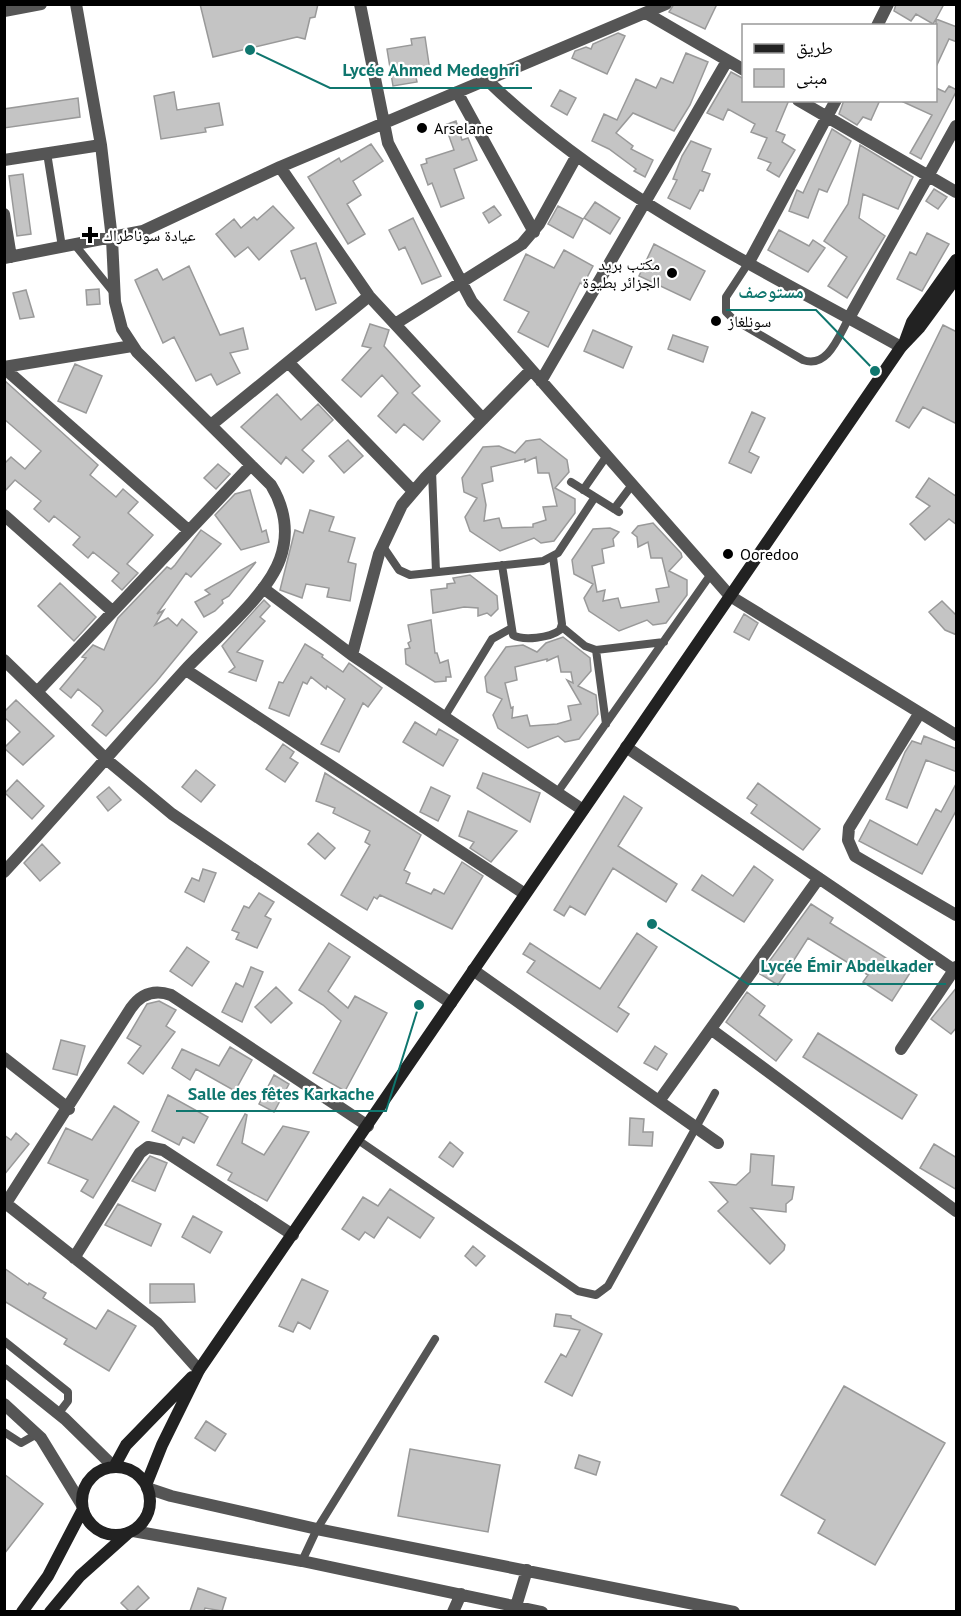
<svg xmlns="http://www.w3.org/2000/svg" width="961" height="1616" font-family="'PT Sans','Noto Naskh Arabic',sans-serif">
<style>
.building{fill:#c4c4c4;stroke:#999;stroke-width:1.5;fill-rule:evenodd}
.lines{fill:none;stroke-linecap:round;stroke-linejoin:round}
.service{stroke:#555;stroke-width:8}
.minor{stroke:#555;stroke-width:12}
.secondary{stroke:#222;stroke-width:12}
.poi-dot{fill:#000;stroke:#fff;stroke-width:2}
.labels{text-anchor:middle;stroke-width:4.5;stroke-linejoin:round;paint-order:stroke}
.poi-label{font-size:16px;fill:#000;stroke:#fff;text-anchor:start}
.leader{fill:none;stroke:#0f766e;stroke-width:2}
.callout-dot{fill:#0f766e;stroke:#fff;stroke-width:2}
.callout-label{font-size:18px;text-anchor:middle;font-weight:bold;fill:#0f766e;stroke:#fff;stroke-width:4.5;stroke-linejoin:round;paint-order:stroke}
</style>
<rect width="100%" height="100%" fill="#fff"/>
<path class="building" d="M200 4H318L315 17 310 18 305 39 297 37 213 57Z
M674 4H717L705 29 669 12Z
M896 4H944L936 19 957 27V42L949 39 936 67V19L933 24 916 14 911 21 894 11Z
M618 33 625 36 607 74 572 58 575 51 586 47 591 49 593 44Z
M425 37 430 71 415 73 417 82 393 86 387 49 412 45 411 39Z
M686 53 708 62 690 105 674 131 633 113 616 133 633 146 631 149 653 160 645 177 634 171 636 169 609 149 592 141 604 114 617 120 636 79 656 88 661 78 673 83Z
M731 72 744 79V100H789L776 131 785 135 782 142 795 150 779 177 767 170 771 163 758 158 767 138 751 132 755 124 728 109 723 120 707 113Z
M949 86 957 90 921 159 910 153 932 115 899 100H936V88L945 92Z
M560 90 576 98 567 115 551 106Z
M174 92 177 110 219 103 223 125 205 128 206 132 161 139 154 96Z
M78 98 80 117 4 128V109Z
M844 100H880L871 120 863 117 857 125 839 114Z
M456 121 462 140 468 138 477 160 454 169 464 198 441 207 432 183 428 185 421 165 427 163 426 159 454 150 445 125Z
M832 129 851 141 827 192 819 189 808 218 789 211 797 190 803 193Z
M691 141 711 149 702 171 710 174 703 191 700 190 690 209 668 198 677 180 673 179 682 156Z
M371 144 383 161 353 181 361 195 347 204 365 234 348 244 308 177 339 158 341 162Z
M860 145 913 177 898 209 863 194 859 218 885 236 847 298 828 286 847 257 824 241 848 204Z
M23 174 31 234 17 236 9 176Z
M934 189 947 197 938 209 926 201Z
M595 202 620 218 610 234 584 218Z
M273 206 294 228 259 260 248 247 235 257 216 234 234 219 241 228 254 217 257 220Z
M494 206 501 215 489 223 483 213Z
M558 206 583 219 573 238 548 224Z
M413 218 441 276 422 284 405 247 399 250 389 230Z
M779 230 809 246 813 240 825 248 808 272 768 250Z
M927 233 949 244 922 291 897 279 910 252 916 255Z
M316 243 336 303 316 310 305 278 301 279 291 251Z
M654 244 705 271 690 300 639 276Z
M564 250 593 266 583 285 580 283 548 347 518 332 529 312 504 300 526 254 554 268Z
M189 266 220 335 243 328 248 349 230 353 240 373 217 385 211 374 196 381 174 337 163 343 135 280 157 269 163 280Z
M99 289 100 304 87 305 86 290Z
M26 290 34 317 20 319 13 293Z
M370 324 389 330 384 346 420 386 412 393 440 421 423 440 404 424 396 433 378 416 398 393 382 375 361 397 342 380 371 348 362 346Z
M943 325 957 332V424L923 407 909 428 896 421Z
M593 330 632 347 623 368 584 351Z
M673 335 708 347 703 362 668 349Z
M75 364 102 376 86 413 58 401Z
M4 380 98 465 90 475 116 497 123 489 138 502 128 513 153 535 127 564 138 573 122 590 112 581 119 573 93 552 88 558 73 545 80 537 54 516 49 522 34 509 41 501 15 480 4 492V464L11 457 25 469 41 451 4 419Z
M277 394 301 420 318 404 333 420 302 450 314 461 303 473 286 457 281 464 241 427Z
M752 412 765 418 749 452 759 457 751 473 729 463Z
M540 439 567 460 569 472 555 488 575 499V513L554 541 541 543 534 538 500 551 470 531 465 517 477 498 464 492 462 478 483 447 499 446 515 453 526 441ZM536 457 538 473H549L557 506 543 507 546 520 533 524V527L502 528 499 518 484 521 486 505 482 484 493 481 491 467 525 459V462Z
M348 440 363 456 344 473 329 456Z
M218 464 230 474 216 489 204 478Z
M929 478 957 497V525L949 519 925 540 910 524 930 506 916 497Z
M250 490 262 532 266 530 269 542 241 550 215 515 235 494Z
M310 510 334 517 329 531 355 538 348 562 356 564 350 601 327 597 329 588 306 584 302 598 280 590 295 530 303 533Z
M653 523 681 553 682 557 669 571 687 580V595L666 623 653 625 647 620 619 631 589 611 584 598 593 584 574 574 572 560 593 529 610 528 619 532 613 539 614 546 602 549 604 563 592 566 597 592 605 590 603 601 618 598 621 608 659 602 656 589 669 587 662 558H651L648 542 638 547 637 537 632 533 638 526Z
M201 530 221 544 191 577 186 573 157 614 164 610 155 625 168 618 177 626 182 619 197 632 156 682 106 736 92 725 103 711 100 707 78 689 71 698 60 689 86 658 82 657 93 645 104 650 118 618 167 567 171 569 175 565Z
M256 562 229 596 222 600 223 603 215 611 204 617 195 602 210 594 205 590Z
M470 575 497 596 498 609 491 616 487 613 478 616V608L464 607 433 613 431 590 447 588V584L455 583 453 578Z
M60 583 96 617 74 641 38 606Z
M264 600 270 606 260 617 265 621 237 652 263 661 256 681 229 672 235 667 222 646Z
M942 601 957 616V635L945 630 929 612Z
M744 614 758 623 749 640 734 632Z
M431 620 435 653H437L440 663 448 660 451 677H446V681L435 682 406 664 405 649 410 648 408 643 411 641 408 625Z
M563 637 590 658 591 671 578 686 596 695 598 714 579 739 565 742 558 736 528 748 498 728 493 715 502 699 487 692 485 677 506 647 523 645 537 652 546 643ZM558 656 561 672H571L573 683 567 680 581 704 568 706 571 720 557 724 530 726 527 715 512 718 513 707 511 708 505 683 517 680 515 667 547 659V661Z
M305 644 323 655 322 657 343 672 349 663 382 688 368 707 363 703 339 752 321 744 345 699 327 686 326 689 311 677 307 684 303 682 289 716 269 708 279 682 283 683Z
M16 700 54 736 23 765 4 748 20 732 4 717V712Z
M415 722 436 735 439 729 458 740 443 766 403 742Z
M924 736 957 749V772L926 760 907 808 886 799 905 752 912 741 921 744Z
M283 744 294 752 290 758 298 763 285 782 266 769Z
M196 770 215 785 201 802 182 787Z
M325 773 421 835 404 870 410 873 406 883 431 894 434 889 444 894 462 862 483 876 452 929 380 895 377 899 374 897 367 910 341 895 370 845 365 842 370 831 333 813 335 808 316 801Z
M483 773 540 793 530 822 477 788Z
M17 780 44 806 32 819 5 793Z
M957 782V809L922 874 859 841 870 820 917 845 936 809 941 812Z
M758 783 820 829 803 850 751 813 757 805 747 798Z
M109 787 121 800 108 811 97 797Z
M431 787 450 796 438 821 420 812Z
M624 796 642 808 618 846 677 884 666 902 613 868 585 915 570 906 564 916 554 910Z
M468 811 517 831 491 862 470 848 474 842 459 836Z
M318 833 335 848 325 859 308 844Z
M42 844 60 863 40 881 24 863Z
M754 866 773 880 744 922 692 890 702 875 733 896Z
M203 869 216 873 204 902 185 892 192 878 199 881Z
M259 893 274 902 265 916 271 919 257 948 236 939 239 933 232 930 244 906 249 908Z
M811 904 833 918 830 923 910 973 892 1001 863 982 868 975 808 938 778 985 760 974Z
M637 933 657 947 618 1007 629 1014 617 1032 527 972 535 961 523 954 530 943 600 989Z
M329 943 350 957 328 991 348 1008 355 996 387 1013 345 1091 313 1073 341 1021 323 1005 299 990Z
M187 947 209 962 192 986 170 971Z
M251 967 263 972 242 1022 222 1012 236 983 243 987Z
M276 987 292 1003 271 1023 255 1007Z
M957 987V1027L951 1034 931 1019Z
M747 992 765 1006 759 1015 792 1040 776 1061 726 1022Z
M159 1001 176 1010 166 1026 175 1032 143 1074 128 1063 141 1046 127 1038 147 1004Z
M818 1033 917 1095 902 1119 803 1057Z
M61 1040 85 1046 77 1075 53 1069Z
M655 1046 667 1054 657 1070 644 1063Z
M230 1047 252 1060 235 1091 196 1069 190 1080 172 1068 182 1049 219 1066Z
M274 1075 289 1084 274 1112 259 1104Z
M168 1095 208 1117 194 1143 183 1137 179 1145 152 1131Z
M114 1106 139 1122 93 1198 81 1191 88 1180 48 1163 66 1128 92 1140Z
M245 1114 247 1115 242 1143 264 1155 283 1126 309 1132 267 1201 228 1180 232 1173 217 1165Z
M630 1118 644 1119 643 1132H653L652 1146 629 1145Z
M16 1133 29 1144 4 1175V1135L11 1140Z
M450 1142 463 1153 453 1167 439 1157Z
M934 1144 957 1158V1190L920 1168Z
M751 1154 774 1156 772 1185 794 1187 792 1199 786 1204V1212L751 1208 785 1245 784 1250 770 1264 718 1211 728 1202 710 1182 736 1185 750 1172Z
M150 1156 167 1163 155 1191 132 1181Z
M390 1189 434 1218 420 1238 388 1217 374 1238 365 1232 359 1240 342 1229 363 1197 378 1206Z
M118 1204 161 1224 151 1246 105 1225Z
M193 1216 222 1232 210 1253 182 1237Z
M473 1246 485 1256 476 1266 465 1256Z
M4 1268 28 1285 29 1283 46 1293 43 1298 96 1329 108 1310 136 1326 109 1371 64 1344 67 1339 4 1301Z
M302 1279 328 1291 310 1329 298 1322 293 1332 279 1326Z
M150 1284H194L195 1302 150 1303Z
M556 1314 571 1316V1318L602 1334 572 1396 545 1382 561 1354 566 1357 580 1330 554 1326Z
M844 1386 945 1443 875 1565 818 1533 825 1520 781 1495Z
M206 1421 226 1434 215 1451 195 1438Z
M410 1449 500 1465 488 1532 398 1516Z
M579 1455 600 1462 596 1475 575 1468Z
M4 1474 43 1504 4 1554Z
M138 1586 149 1598 135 1611H129L121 1603Z
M198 1588 226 1598 222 1611 205 1608 204 1611H190Z"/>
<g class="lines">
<path class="service" d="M47 153 62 247
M75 245 114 293
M749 262 726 297V312L733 319 803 360C828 369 839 335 849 318
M432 471 436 572
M571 482 619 512
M583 490 606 457
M614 509 632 485
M382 545 399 570 410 575 543 561 558 553 595 497
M502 565 513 635C523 641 550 638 560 630L562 624 553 557
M562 627 585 646 596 650 664 642
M596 650 606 724
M445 716 492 639 510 629
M557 793 711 574
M358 1140 578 1291 596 1295 608 1286 715 1093
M4 1341 68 1392V1401L58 1414
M4 1432 21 1443 37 1434
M302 1561 317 1529 435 1339"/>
<path class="minor" d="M360 4 388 143 472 302 730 596 956 735
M4 11 41 4
M646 13 744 70
M877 26 888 4
M487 80C605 195 758 267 901 347
M457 92 534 232
M798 100 956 192
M4 160 101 145
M280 167 369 296 483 419
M4 214 11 257
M4 258 143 231 280 167 666 4
M749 262 836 100
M849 318 956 126
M395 324 522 244 539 224 576 157
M288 362 413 491
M4 367 132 346
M4 368 187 529
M541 381 727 61
M211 425 369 296
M4 515 111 610
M263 588 352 655 583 810
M352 655 379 554 402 505 426 477 531 370
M4 660 107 760 172 814 451 1003
M186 670 525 894
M38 691 251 465
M919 714 849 828 848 840 855 856 956 915
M626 747 954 970
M4 872C66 805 125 736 186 669 214 639 267 596 280 559 289 534 285 508 271 485L137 352 122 329 115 302 112 239 101 145 76 4
M473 970 718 1143
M712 1030 956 1211
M901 1049 956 967
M4 1058 69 1109
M659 1101 819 878
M4 1202 157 1323 199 1370
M6 1203 131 1008C141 994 154 989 171 995L368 1126
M74 1258 140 1153 148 1147 163 1150 293 1235
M4 1370 65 1419 114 1467
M4 1404 41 1438 82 1505
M147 1488 171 1496 317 1529 734 1612
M133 1531 302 1561 542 1612
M516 1606 527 1570
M453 1612 461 1594"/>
<path class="secondary" d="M905 341 912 322 956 260
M114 1467 126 1445 192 1377
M82 1501a34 34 0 1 1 68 0a34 34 0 1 1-68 0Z
M146 1485 162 1445 199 1370 901 347 920 327 956 278
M22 1612 48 1576 83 1509
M50 1612 80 1576 127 1534"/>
</g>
<g class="poi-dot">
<circle cx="422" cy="128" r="6"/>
<path d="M87 226h6v6h6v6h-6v6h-6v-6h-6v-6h6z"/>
<circle cx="672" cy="273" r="6"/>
<circle cx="716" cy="321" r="6"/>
<circle cx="728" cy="554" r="6"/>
</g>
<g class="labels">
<g class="poi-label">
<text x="434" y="134">Arselane</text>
<text x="104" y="241">عيادة سوناطراك</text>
<text x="660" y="270" text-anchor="end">مكتب بريد<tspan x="660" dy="18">الجزائر بطيوة</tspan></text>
<text x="728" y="327">سونلغاز</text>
<text x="740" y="560">Ooredoo</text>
</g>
</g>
<path class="leader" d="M250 50L330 88H532M875 371L816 310H726M652 924L748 984H946M419 1005L386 1111H176"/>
<g class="callout-dot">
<circle cx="250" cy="50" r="6"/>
<circle cx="875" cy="371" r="6"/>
<circle cx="652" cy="924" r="6"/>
<circle cx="419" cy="1005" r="6"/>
</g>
<g class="callout-label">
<text x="431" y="76">Lycée Ahmed Medeghri</text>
<text x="771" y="298">مستوصف</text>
<text x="847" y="972">Lycée Émir Abdelkader</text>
<text x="281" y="1100">Salle des fêtes Karkache</text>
</g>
<rect width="961" height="1616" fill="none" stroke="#000000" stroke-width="12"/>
<rect x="742" y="24" width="195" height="78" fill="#ffffff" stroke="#999999" stroke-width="1.5"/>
<rect x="754" y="44" width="30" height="9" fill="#222222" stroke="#999999" stroke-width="1.5"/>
<text x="796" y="54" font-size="18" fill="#000000">طريق</text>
<rect x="754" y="69" width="30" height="18" fill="#c4c4c4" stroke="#999999" stroke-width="1.5"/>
<text x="796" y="84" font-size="18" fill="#000000">مبنى</text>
</svg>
